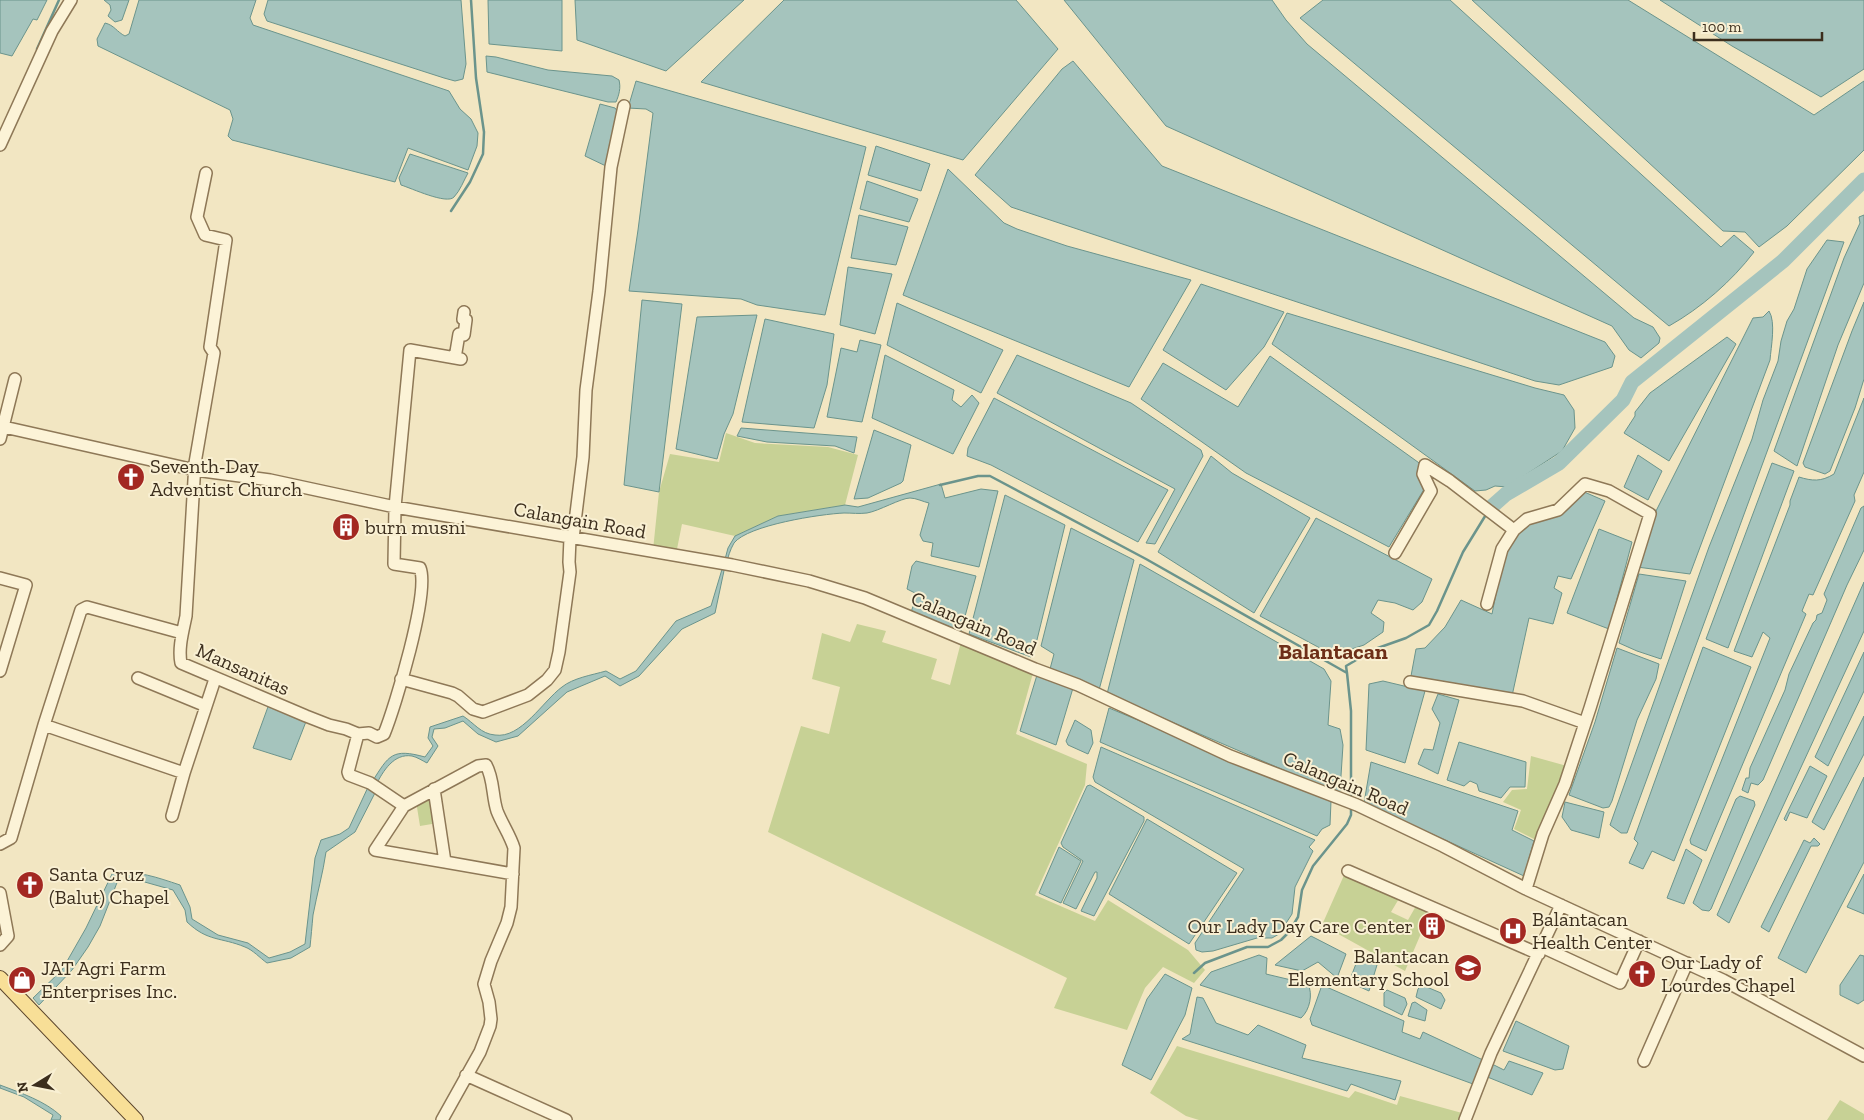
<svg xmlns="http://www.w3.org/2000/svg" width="1864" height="1120" font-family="'Zilla Slab',serif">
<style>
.green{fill:#c7d195}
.water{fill:#a5c4bd;stroke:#6b948c}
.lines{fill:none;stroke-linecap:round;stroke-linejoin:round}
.stream{stroke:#6b948c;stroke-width:2.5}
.river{stroke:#a5c4bd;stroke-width:15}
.minor-casing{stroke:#8e7857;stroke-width:14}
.major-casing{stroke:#5b452c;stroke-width:16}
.minor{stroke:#fcf3d7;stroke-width:11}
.major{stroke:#f8df97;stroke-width:14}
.labels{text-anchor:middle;stroke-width:4;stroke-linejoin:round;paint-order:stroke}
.poi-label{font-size:20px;fill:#3c2e1d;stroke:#f9f0d3;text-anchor:start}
.street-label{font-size:20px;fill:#3c2e1d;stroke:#f9f0d3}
.quarter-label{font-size:22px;font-weight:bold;fill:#6d2f18;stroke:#f9f0d3}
</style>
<rect width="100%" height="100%" fill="#f2e6c2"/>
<path class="green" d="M726 433 755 443 828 447 858 455 845 505 778 516 735 536 682 524 676 554 653 550 659 492 670 454 719 462Z
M857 624 886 631 882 642 937 659 931 679 950 685 961 642 1033 673 1016 734 1087 764 1085 785 1035 895 1095 921 1108 900 1188 950 1205 970 1194 983 1163 967 1145 988 1127 1030 1054 1008 1067 978 768 832 801 726 829 734 840 687 812 679 822 633 850 642Z
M1531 756 1567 766 1538 841 1514 829 1521 810 1503 802 1512 790 1527 789Z
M433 791 438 823 420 826 416 801Z
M1345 873 1400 897 1391 912 1408 920 1416 906 1431 910 1405 971 1322 925Z
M1177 1046 1349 1098 1355 1091 1397 1105 1400 1096 1462 1113 1460 1120H1199L1186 1116 1150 1093Z
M1840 1100 1864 1114V1120H1827Z"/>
<path class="water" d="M0 0H47L37 20 33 19 12 56 0 53Z
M104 0H129L122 20 115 22 108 16 111 10 110 5Z
M139 0H256L250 18 253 25 449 91 460 109 471 119 478 133 477 146 468 170 408 148 395 182 232 140 228 136 233 119 230 110 98 46 97 39 105 23C114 25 117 32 125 36L129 34Z
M268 0H461L466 64 463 79 455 81 444 78 267 21 264 14Z
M488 0H562V51L489 44Z
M575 0H744L666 71 577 40Z
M784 0H1016L1058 49 963 160 701 82Z
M1064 0H1272L1286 20 1307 44 1634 318 1653 327 1660 338 1659 343 1641 358 1629 350 1612 326 1166 126Z
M1323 0H1450L1721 247 1734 235 1754 252C1732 281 1701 308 1669 326L1300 18Z
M1472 0H1628L1814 115 1864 81V150L1787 226 1759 247 1745 232 1723 231Z
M1660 0H1864V69L1821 97 1732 46Z
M486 56 496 57 548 70 612 76 619 80C621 88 619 95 616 102H608L487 72Z
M1073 61 1162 166 1605 342 1615 356 1612 367 1559 385 1535 381 1011 207 975 175 1062 69Z
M636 81 866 147 825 315 757 305 741 299 629 291 638 230 653 113 646 109 628 108Z
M600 104 615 108 618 112 608 167 585 156Z
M876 146 930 164 921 191 868 175Z
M410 154 468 173C464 180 460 191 454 197 447 205 411 188 401 185L399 178Z
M948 169 1004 223 1017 229 1067 246 1191 280 1129 387 903 295Z
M867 181 918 199 909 222 860 209Z
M859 215 908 227 896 265 851 258Z
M1864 215V283L1838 345 1797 466 1774 451 1844 258 1860 223 1859 217Z
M1827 240 1844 242 1627 833H1621L1610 825 1709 547 1752 439 1763 400 1778 361 1781 341 1787 321 1794 309 1807 269Z
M848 267 892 274 875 334 840 325Z
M1201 284 1284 312 1264 347 1226 390 1163 350Z
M642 300 682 304 659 492 624 485Z
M1864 302V379L1855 408 1830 471 1825 474 1805 467 1803 463 1852 331Z
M897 303 1003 350 981 393 887 345Z
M1769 311C1776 322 1771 347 1770 360L1690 574 1637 567 1653 517 1753 318 1763 317Z
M1287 313 1535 388 1564 395 1574 410 1575 428 1562 451 1507 487 1495 486 1486 490 1475 491 1272 344Z
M757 315 733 414 724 434 717 459 676 449 697 317Z
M765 319 834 334 827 385 814 428 742 422Z
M1727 337 1736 344 1669 461 1624 433 1635 416V412L1650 393Z
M860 340 881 345 862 422 827 417 841 348 857 352Z
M885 355 954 390 952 400 961 407 972 395 979 403 953 454 872 418Z
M1017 355 1131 403 1201 450 1203 456 1155 544 1146 543 1175 489 997 393Z
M1270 356 1422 465 1426 486 1389 547 1246 473 1141 399 1163 363 1238 407Z
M994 398 1168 490 1138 542 991 465 967 456 968 448Z
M1864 398V472L1854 495 1855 501 1813 595 1809 594 1802 611 1806 614 1706 851 1691 844 1690 840 1770 638 1763 632 1752 657 1734 651 1790 505V501L1799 477C1812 481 1821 482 1834 474Z
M741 428 857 437 854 453 835 446 767 442 737 436Z
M874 430 911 445 903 481 901 483 868 498 854 499Z
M1638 455 1662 471 1648 500 1624 487Z
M1211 456 1232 473 1310 518 1254 613 1158 552Z
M1772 463 1794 471 1728 648 1706 639Z
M941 484 945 498 981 489 998 491 979 567 931 556 933 543 923 541 920 535 929 503C924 502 916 498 910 498 901 498 879 511 867 513 859 514 852 513 844 513 821 514 748 525 734 543 730 550 728 557 726 565L724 563 728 548 735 536 778 516 845 505 858 507Z
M1582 491 1605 501 1571 579 1558 576 1554 588 1562 593 1553 624 1529 618 1512 696 1411 676 1416 649 1425 648 1445 627 1461 600 1492 614 1505 548 1526 523Z
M1005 495 1065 525 1035 648 1031 657 969 634Z
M1864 506V550L1847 585 1763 780 1758 785 1751 783 1748 793 1742 790 1746 778H1749L1750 768 1785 690 1789 674 1813 623 1816 620 1817 615 1822 613 1827 600 1824 594 1861 508Z
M1316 518 1432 579 1422 602 1413 610 1395 603 1378 600 1371 613 1384 622 1383 632 1364 645 1333 655 1260 616Z
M1071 528 1134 560 1099 690 1050 669 1054 654 1041 646Z
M1599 529 1632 542 1609 629 1567 613Z
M916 561 976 576 961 631 911 612 916 598 915 593 907 589 912 566Z
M1140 564 1324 669 1331 681 1328 725 1340 729 1343 745 1340 791 1337 793 1107 694Z
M723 566H725L715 613 682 629 639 676 620 686 605 676 567 692 518 736 496 742 478 734 463 721 445 728 434 729 432 737 438 746 427 763C423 761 417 757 412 756 394 753 383 771 376 785L372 782C389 755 392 748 425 757L433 746 428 738 430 727 463 716C474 723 481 734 495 735 521 739 543 701 562 687 573 678 592 675 606 671L620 679 636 671 676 621 711 606Z
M1639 574 1686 581 1661 659 1637 651 1619 643Z
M1864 582V631L1729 923 1717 915Z
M1703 647 1751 667 1674 861 1652 851 1643 869 1629 863 1638 843 1634 839Z
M1617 648 1659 664 1656 679 1637 720 1612 801 1609 807 1603 808 1569 795 1595 722Z
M1864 652V691L1828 766 1815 757Z
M1037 675 1073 688 1056 745 1020 731Z
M1383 681 1425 691 1405 763 1366 750 1369 684Z
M1438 694 1459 700 1438 774 1418 764 1424 749 1433 750 1440 723 1432 709Z
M269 704 307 719 291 760 253 748Z
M1109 708 1331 801 1330 825 1322 829 1317 836 1100 742Z
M1864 716V754L1824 830 1812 822Z
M1075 720 1091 730 1093 743 1088 754 1068 745 1066 741Z
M1459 742 1526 762 1525 787H1510L1501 798 1479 791 1477 784 1470 781 1464 786 1447 780Z
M1101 747 1315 840 1309 847 1313 851 1295 887 1292 914 1279 934 1272 938H1257L1213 951 1202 952 1196 950 1195 943 1244 869 1095 782 1093 777Z
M1371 762 1518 811 1512 830 1534 841 1524 876 1364 803Z
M1810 766 1827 776 1807 818 1790 812 1786 821 1784 819Z
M1864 777V862L1806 973 1778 958Z
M369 785 377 789 355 832 326 852C323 873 317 894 313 915 312 926 311 937 310 947L291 958 267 963C260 958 253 950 245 947 221 937 208 942 187 922L185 910 173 890 120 875 100 926 88 947 72 970 39 1005 33 998 62 970 86 928 113 872C139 871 156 877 180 885L190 907 192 919 218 935 248 943 269 958 290 952 305 944 315 858 321 840 340 834 349 828Z
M1090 785 1144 817V821L1094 916 1081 911 1097 878V872H1095L1076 909 1063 903 1083 861 1063 847 1061 843 1087 786Z
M1740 796 1754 801 1755 805 1711 909 1709 911 1702 910 1693 903 1736 799Z
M1565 802 1604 812 1599 838 1571 830 1562 817Z
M1147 819 1237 873 1189 944 1109 894Z
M1814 838 1820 844 1818 846H1811L1769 932 1761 927 1804 840 1810 843Z
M1059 847 1081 861 1061 903 1039 893Z
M1686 849 1702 860 1684 904 1667 898Z
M1864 874V914L1847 907Z
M1311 936 1346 954 1337 978 1318 962 1302 971 1275 965Z
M1259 955 1267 958 1266 974 1308 984C1313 994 1310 1010 1301 1018L1200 985 1211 972Z
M1860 955 1864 956V1000L1858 1004 1840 995V985Z
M1359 956 1377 965 1369 991 1349 982Z
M1165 974 1192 988 1185 1015 1151 1080 1122 1065 1147 999Z
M1322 985 1404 1021 1402 1032 1420 1039 1423 1032 1483 1060 1473 1084 1312 1025 1310 1019Z
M1422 985 1441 993 1445 1000 1441 1009 1416 997 1418 989Z
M1387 990 1405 998 1407 1004 1402 1015 1384 1006V993Z
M1197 997 1203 998 1216 1023 1248 1035 1258 1025 1306 1045 1302 1058 1401 1081 1395 1100 1351 1084 1347 1091 1182 1039 1190 1034Z
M1415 1002 1427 1010 1425 1021 1408 1016 1412 1003Z
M1516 1021 1569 1046 1563 1069 1555 1070 1503 1051Z
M1509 1061 1543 1073 1532 1095 1485 1076 1490 1063 1504 1070Z
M0 1085C21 1093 45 1101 61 1116L60 1120H51L53 1115 24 1097 0 1088Z"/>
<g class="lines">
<path class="stream" d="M37 49 59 0
M451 211 470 182 483 154 484 132 476 78 471 0
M940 485 978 476H990L1146 559 1347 673 1346 666 1375 649 1406 638 1429 625 1437 611 1463 552 1487 513
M1347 673 1351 711V800
M1194 973 1205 963 1247 947H1268L1281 940 1289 932 1298 917 1302 890 1313 866 1347 824 1351 815V805"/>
<path class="river" d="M1489 509 1506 494 1559 463 1623 400 1632 382 1783 261 1864 180"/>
<g class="minor-casing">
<path id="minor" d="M0 145 52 31 71 0
M206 173 197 217 205 235 226 240 210 347 214 353 195 463 186 616C183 631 178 648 181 663L306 716 329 725 346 729 358 734
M455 358 459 334 464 335 466 320 463 319 464 312
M4 427 195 470 270 480 395 507 732 565 809 581 865 598 1035 669 1078 685 1230 756 1357 805 1443 846 1526 889 1723 980 1864 1056
M0 439 15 379
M573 538 583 457 586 390 599 291 611 167 624 106
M1395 553 1431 491 1423 474 1425 465 1450 481 1514 530
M0 578 26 585 0 671
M1487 604 1502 549 1514 530 1527 519 1558 510 1585 484 1609 491 1650 514 1590 708 1565 784 1543 834 1526 889
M138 678 206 706
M401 679 452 693 458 696 473 709 483 712 528 695 547 680 555 670 559 652 570 572 569 562 570 538
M1410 682 1523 701 1585 723
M44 725 184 773
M434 789 445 862 513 874
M404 806 375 850 445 862
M172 816 184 773 215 679
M0 844 11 838 44 725 81 610 87 607 182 633
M1348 871 1539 954
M0 893 8 936 0 945
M1542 947 1620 983 1639 941
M1644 1061 1687 963
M466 1075 566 1120
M442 1120 480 1052 490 1026 491 1019 489 1002 484 984 491 961 507 923 511 907 514 848C510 835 502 824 497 811 492 796 494 779 486 765L478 766 404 806 370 783 349 775 348 772 358 734 369 733 377 737 384 734C395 707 430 592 420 568L394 564 395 507 410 350 461 359
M1465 1120 1491 1053 1561 905"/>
</g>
<g class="major-casing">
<path id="major" d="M0 978 136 1120"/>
</g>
<use href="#minor" class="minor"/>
<use href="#major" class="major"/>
</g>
<defs>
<g id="church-disc" transform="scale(1.4375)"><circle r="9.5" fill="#a32822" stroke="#f9f0d3"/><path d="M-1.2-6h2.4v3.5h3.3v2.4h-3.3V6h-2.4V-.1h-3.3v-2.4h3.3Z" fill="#fff"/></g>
<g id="building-disc" transform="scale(1.4375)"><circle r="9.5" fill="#a32822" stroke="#f9f0d3"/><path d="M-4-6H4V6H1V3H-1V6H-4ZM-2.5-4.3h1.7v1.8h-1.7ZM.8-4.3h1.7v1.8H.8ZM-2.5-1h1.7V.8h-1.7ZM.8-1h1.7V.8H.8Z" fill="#fff"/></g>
<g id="hospital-disc" transform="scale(1.4375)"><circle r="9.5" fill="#a32822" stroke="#f9f0d3"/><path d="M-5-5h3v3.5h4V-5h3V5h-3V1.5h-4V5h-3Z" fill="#fff"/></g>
<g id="school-disc" transform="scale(1.4375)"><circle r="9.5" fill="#a32822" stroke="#f9f0d3"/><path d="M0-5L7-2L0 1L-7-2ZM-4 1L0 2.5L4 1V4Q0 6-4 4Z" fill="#fff"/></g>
<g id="shop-disc" transform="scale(1.4375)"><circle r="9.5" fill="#a32822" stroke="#f9f0d3"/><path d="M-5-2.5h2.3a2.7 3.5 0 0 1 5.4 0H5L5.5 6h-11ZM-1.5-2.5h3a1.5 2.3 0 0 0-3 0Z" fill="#fff"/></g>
</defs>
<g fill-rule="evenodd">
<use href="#church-disc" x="131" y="477"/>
<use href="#building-disc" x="346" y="527"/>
<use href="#church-disc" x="30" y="885"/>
<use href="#building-disc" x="1432" y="926"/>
<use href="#hospital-disc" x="1513" y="931"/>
<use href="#school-disc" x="1468" y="968"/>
<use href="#church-disc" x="1642" y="974"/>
<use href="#shop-disc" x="22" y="980"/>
</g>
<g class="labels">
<g class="poi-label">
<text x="150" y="473">Seventh-Day<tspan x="150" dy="23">Adventist Church</tspan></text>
<text x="365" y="534">burn musni</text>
<text x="49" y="881">Santa Cruz<tspan x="49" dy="23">(Balut) Chapel</tspan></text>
<text x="1532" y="926">Balantacan<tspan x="1532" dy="23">Health Center</tspan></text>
<text x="1413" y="933" text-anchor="end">Our Lady Day Care Center</text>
<text x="1449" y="963" text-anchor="end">Balantacan<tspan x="1449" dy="23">Elementary School</tspan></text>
<text x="1661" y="969">Our Lady of<tspan x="1661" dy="23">Lourdes Chapel</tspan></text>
<text x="41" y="975">JAT Agri Farm<tspan x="41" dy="23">Enterprises Inc.</tspan></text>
</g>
<g class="street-label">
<text transform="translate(580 520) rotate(10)" y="7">Calangain Road</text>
<text transform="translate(974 623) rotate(23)" y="7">Calangain Road</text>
<text transform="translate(243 669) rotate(24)" y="7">Mansanitas</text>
<text transform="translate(1346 783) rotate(23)" y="7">Calangain Road</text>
</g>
<g class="quarter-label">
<text x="1333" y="659">Balantacan</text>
</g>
</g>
<g transform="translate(35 1085) rotate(260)" stroke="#f9f0d3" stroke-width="4" paint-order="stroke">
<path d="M0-4L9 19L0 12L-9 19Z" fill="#3c2e1d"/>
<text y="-8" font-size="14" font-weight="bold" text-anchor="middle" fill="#3c2e1d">N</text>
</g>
<path d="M1694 32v8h128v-8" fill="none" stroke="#3c2e1d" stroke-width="2.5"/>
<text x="1702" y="32" font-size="15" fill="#3c2e1d" stroke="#f9f0d3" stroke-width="4" paint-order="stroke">100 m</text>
</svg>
